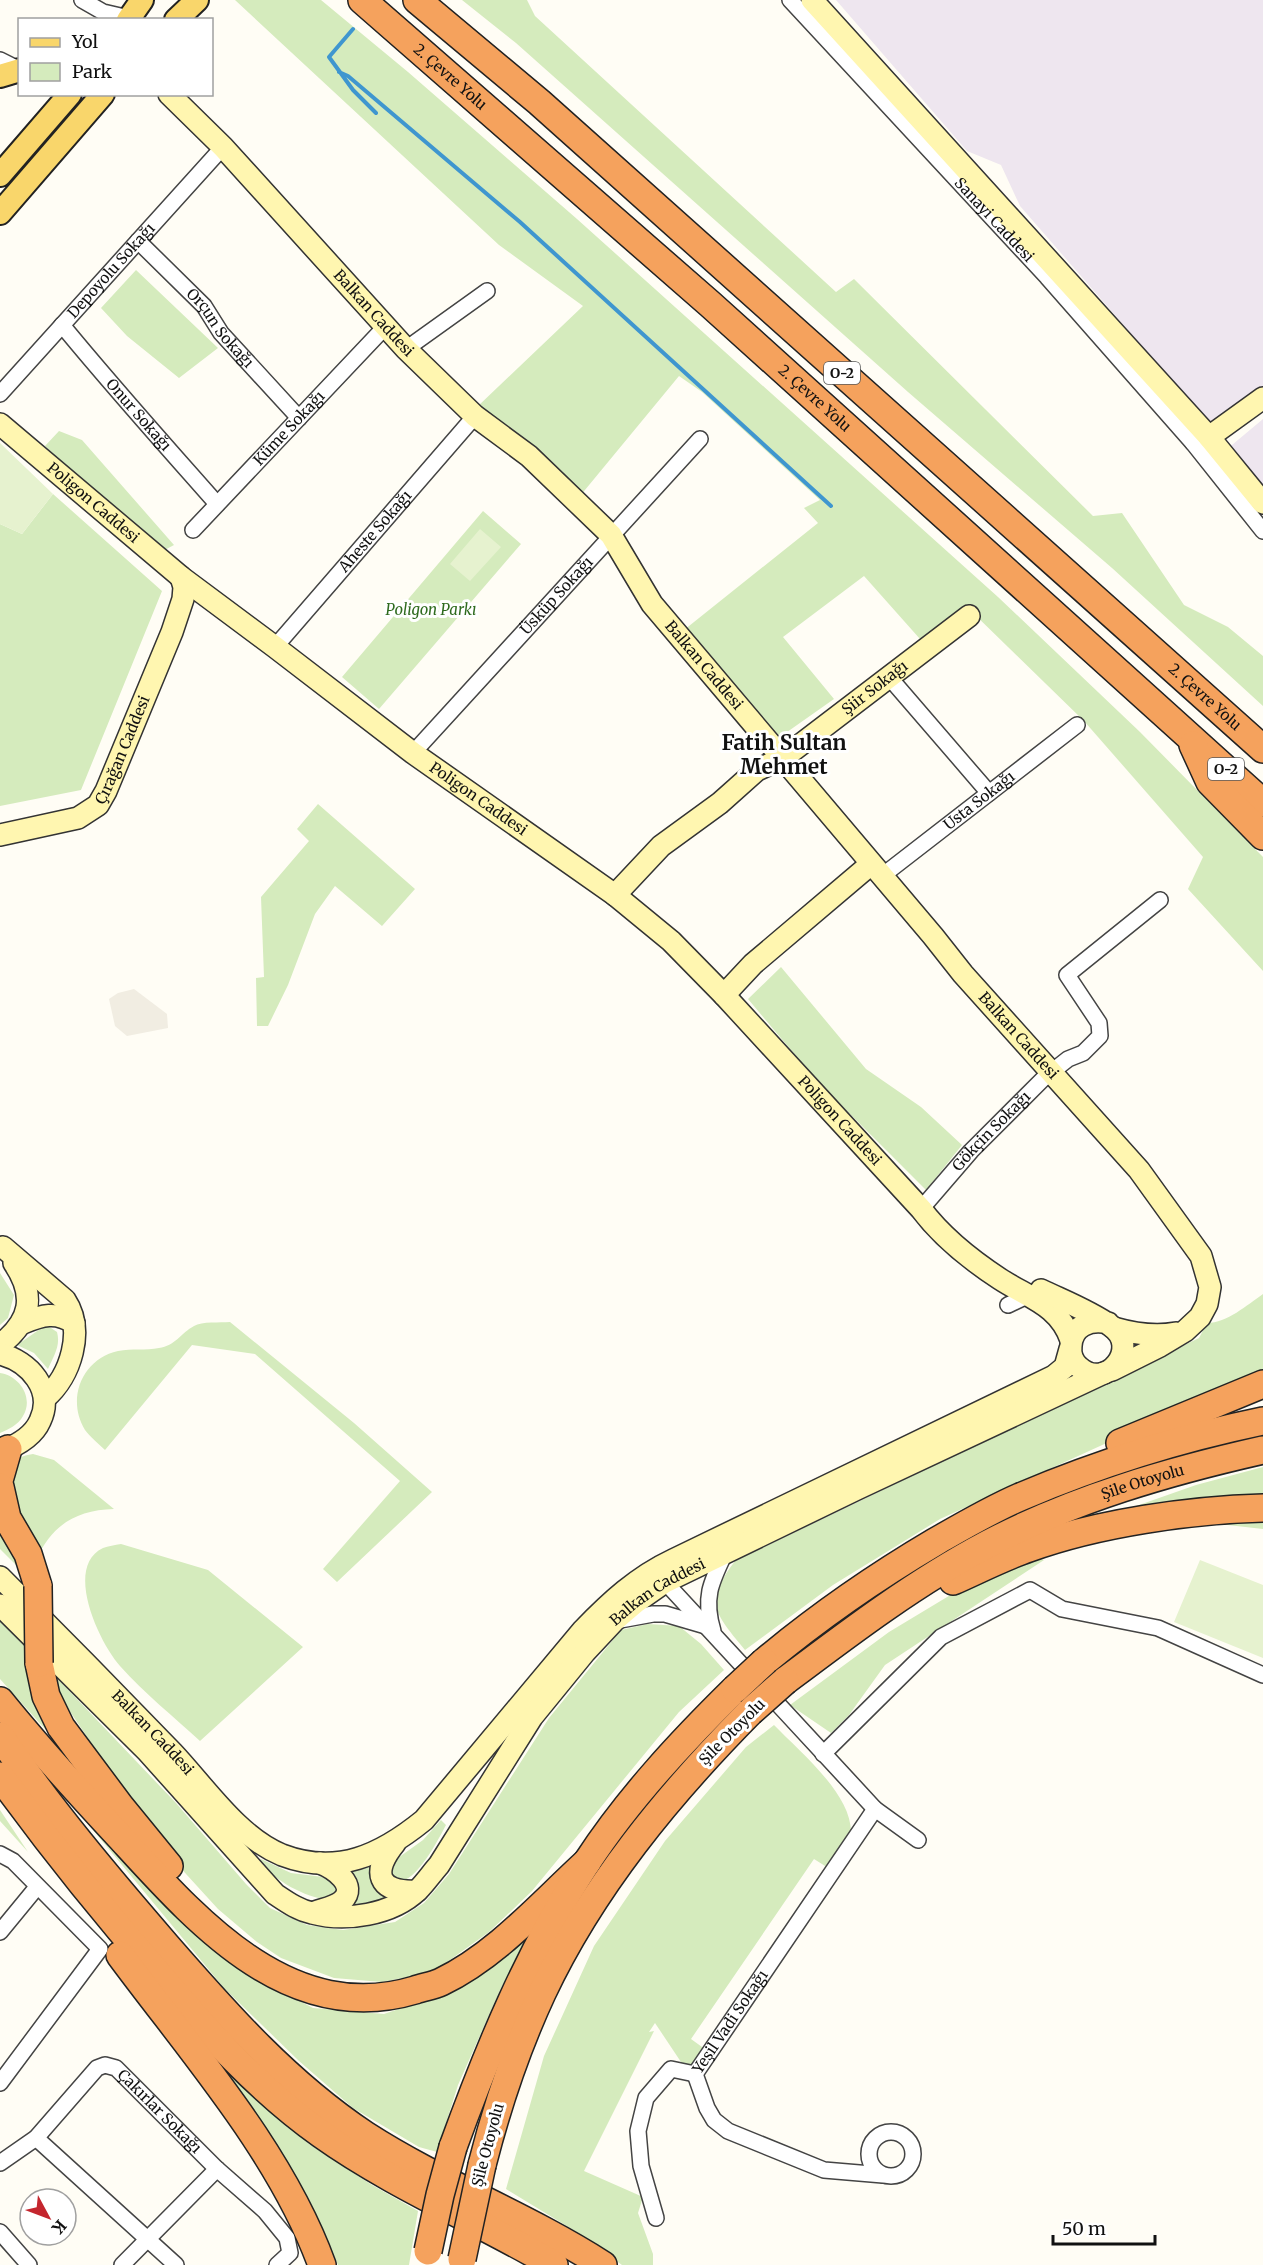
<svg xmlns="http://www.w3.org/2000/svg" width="1263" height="2265" font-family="Merriweather,serif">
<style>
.industrial{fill:#eee6ef}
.green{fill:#d5ebbd}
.pitch{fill:#e6f2cf}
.plaza{fill:#f1ede2}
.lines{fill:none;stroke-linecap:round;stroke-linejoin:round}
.stream{stroke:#3f96cf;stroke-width:4}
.street-casing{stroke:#444;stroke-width:18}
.secondary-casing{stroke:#333;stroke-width:24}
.primary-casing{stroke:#222;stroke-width:26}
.highway-casing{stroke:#222;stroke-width:30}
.street{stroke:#fff;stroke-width:15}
.secondary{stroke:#fff6b0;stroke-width:21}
.primary{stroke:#f9d66b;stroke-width:22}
.highway{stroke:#f5a25d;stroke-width:27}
.highway-bridge-casing{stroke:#222;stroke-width:30;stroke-linecap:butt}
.highway-bridge{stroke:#f5a25d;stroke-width:27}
.labels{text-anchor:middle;stroke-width:6;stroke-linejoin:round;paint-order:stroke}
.shield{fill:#fff;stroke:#585858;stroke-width:1.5}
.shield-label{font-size:14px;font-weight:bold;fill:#111}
.street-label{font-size:15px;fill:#111;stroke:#fff}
.park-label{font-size:15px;font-style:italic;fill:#2f6b1f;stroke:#fff}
.district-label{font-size:21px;font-weight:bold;fill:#111;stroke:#fff}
</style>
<rect width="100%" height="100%" fill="#fffdf5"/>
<path class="industrial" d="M836 0H1263V388L1214 429 1020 206 1001 165 967 151Z
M1263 419V495L1226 450Z"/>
<path class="green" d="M235 0H321L408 72 577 219 998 597 1140 732 1263 857V971L1188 889 1203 857 1084 721 968 608 920 639 864 576 783 637 834 699 780 737 684 630 818 523 804 508 820 500 702 392 679 376 580 496 477 407 583 306 499 245Z
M462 0H527L535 16 836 292 854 279 1093 516 1122 513 1184 605 1228 627 1263 656V706L1112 568 908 392 516 43Z
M136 270 218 348 179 378 127 336 101 308Z
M59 431 82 440 174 545 159 553 45 446Z
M53 494 162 591 81 790 0 806V524L22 534Z
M483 511 521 544 379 709 342 677Z
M318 804 415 889 382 926 335 886 315 914 288 985 268 1026H257L256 978 264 977 261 897 309 841 297 829Z
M781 967 866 1069 921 1107 962 1145 926 1190 817 1081 748 999Z
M0 1273 14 1295 8 1318 0 1325Z
M1263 1294V1376L1155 1421 940 1519 833 1585 745 1650C715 1613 703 1603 735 1561L1199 1338 1207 1323C1227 1323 1247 1305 1263 1294Z
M230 1322 354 1423 432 1492 337 1582 323 1569 400 1481 255 1354 192 1345 105 1450C98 1443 90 1437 85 1430 66 1399 82 1359 118 1351 132 1348 146 1351 159 1348 175 1346 181 1333 194 1326 202 1321 220 1323 230 1322Z
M48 1326 57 1332C61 1346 53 1357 48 1369L34 1353 17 1345 43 1327Z
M0 1373C20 1376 34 1398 23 1416 18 1425 9 1429 0 1433Z
M33 1454 54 1460 114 1509C76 1510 52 1525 36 1560L6 1475C13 1461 18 1456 33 1454Z
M1263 1467V1498L1085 1524 1196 1485Z
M0 1509 25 1574 0 1549Z
M1263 1520V1529L1210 1523Z
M121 1544 208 1570 303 1647 200 1741C174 1717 144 1693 120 1666 100 1644 63 1567 103 1548 108 1546 115 1545 121 1544Z
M1035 1557 1044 1560 885 1665 849 1715 831 1733 790 1705 889 1632 972 1582Z
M0 1617 29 1646 63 1749 0 1679Z
M648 1624 679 1626 701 1644 724 1670 679 1712 532 1891 489 1932 433 1972 382 1982 334 1978 281 1958 257 1942 218 1909 176 1863 138 1813 55 1689 56 1677 176 1803 246 1884 270 1908 307 1925 343 1930 395 1922 424 1903 449 1874 549 1718 621 1630Z
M774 1725C799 1751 852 1794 851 1833 850 1845 838 1861 833 1871L814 1859 691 2039 709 2052 695 2074 681 2062 655 2023 649 2032 654 2031 584 2171 643 2197 638 2213 653 2254V2265H622L575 2231 506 2189 544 2056 594 1946 665 1841 746 1747Z
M0 1810 28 1852 0 1821Z
M441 1820 446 1825C438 1840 416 1884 396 1882L390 1873 391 1863 423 1840Z
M88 1824 202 1938 242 1971 313 2008 384 2014 440 1995 533 1926 501 1988 458 2085 437 2152 419 2147 353 2108 299 2061 224 1988Z
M261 1859 291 1873 331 1878 339 1889 329 1900C304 1897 275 1881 259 1861Z
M374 1864 392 1896 375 1903 349 1907 347 1870Z
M197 2041 309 2144 372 2185 418 2211 409 2265H338L309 2200 272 2141Z"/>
<path class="pitch" d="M0 443 53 494 22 534 0 524Z
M480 529 501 547 470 581 450 564Z
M1200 1560 1263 1585V1658L1174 1622Z"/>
<path class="plaza" d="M134 989 167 1014 168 1028 127 1036 115 1026 109 999 118 993Z"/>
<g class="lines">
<path class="stream" d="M353 29 329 57 353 90 376 113
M339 72 348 76 520 222 831 506"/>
<g class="street-casing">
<g id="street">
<path d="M82 0 103 12 129 18"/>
<path id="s1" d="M790 0 1047 277 1193 443H1200L1209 437"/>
<path d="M0 60 20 70"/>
<path id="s2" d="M138 241 204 306 221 333 299 418"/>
<path id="s3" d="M62 325C112 386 165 445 217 504"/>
<path d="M406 349 487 291"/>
<path id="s4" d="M0 394 223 147"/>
<path d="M1193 443 1263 531"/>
<path id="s5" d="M193 530 385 327"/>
<path id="s6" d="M275 647 475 416"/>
<path d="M889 677 989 793"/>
<path id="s7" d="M413 753 700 439"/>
<path id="s8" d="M882 876 1077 725"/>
<path id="s9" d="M921 1209 971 1151 1044 1078 1068 1059 1083 1053 1100 1036 1099 1023 1067 975 1160 900"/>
<path d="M1008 1305 1029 1295"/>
<path d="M665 1582 875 1809 918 1840"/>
<path d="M615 1621 653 1614H665L706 1626"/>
<path d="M713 1631C703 1598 711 1582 725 1553"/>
<path d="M823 1754 941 1637 1030 1590 1062 1609 1158 1628 1263 1675"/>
<path d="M0 1854 13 1861 100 1949 0 2083"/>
<path d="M0 1932 37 1887"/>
<path id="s10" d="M695 2074 875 1809"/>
<path d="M695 2074 707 2108 714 2120 728 2131 824 2170 883 2175"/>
<circle cx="891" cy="2154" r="22"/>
<path d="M36 2138 176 2265"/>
<path id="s11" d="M0 2163 36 2138 97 2068 105 2065 116 2068 217 2169 265 2211 287 2238 290 2253 277 2265"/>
<path d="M656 2218 641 2166 638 2131 646 2098 671 2069 695 2074"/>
<path d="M0 2232 29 2265"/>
<path d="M122 2265 217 2169"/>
</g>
</g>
<g class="secondary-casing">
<g id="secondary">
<path d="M812 0 1209 437 1263 503"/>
<path id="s12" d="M169 94 223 147 406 349 475 416 529 456 611 535 652 604 933 936 963 974 1139 1170 1201 1256 1210 1287 1207 1304 1200 1317 1185 1331 1160 1346 1112 1370"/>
<path id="s13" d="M0 424 181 577 275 647 413 753 615 895 671 941 724 995 921 1209C942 1237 971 1260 1000 1279 1029 1298 1059 1305 1071 1340"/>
<path d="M1209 437 1263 398"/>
<path id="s14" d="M0 835 78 818 98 805 106 791 172 632 183 599 184 587 181 577"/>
<path id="s15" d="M615 895 661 846 720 803 757 770 783 758 969 616"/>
<path d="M724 995 753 964 871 864"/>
<path d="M3 1247 65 1300C85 1330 71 1376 45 1398"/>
<path d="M1041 1290C1064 1301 1090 1311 1111 1326 1142 1347 1106 1392 1079 1367 1073 1362 1070 1354 1071 1346 1072 1326 1090 1319 1108 1323"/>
<path d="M23 1323C42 1315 56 1311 74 1323"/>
<path d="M1114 1328C1135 1334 1155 1337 1176 1333"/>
<path d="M0 1345C31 1321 36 1296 14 1263"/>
<path d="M0 1354C29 1361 55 1390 40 1421 33 1437 16 1446 0 1452"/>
<path id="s16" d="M0 1577C58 1635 116 1694 173 1753 205 1787 238 1837 282 1855 337 1876 381 1855 424 1820L583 1630C610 1602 637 1577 673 1560L1054 1376 1065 1367 1070 1349"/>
<path id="s17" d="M0 1605 147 1751 275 1894C287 1902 298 1910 312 1913 346 1922 392 1915 418 1890 425 1883 432 1873 439 1865L532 1717 585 1652 614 1621 635 1603 665 1582 857 1489 1104 1373"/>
<path d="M395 1843C371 1872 377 1893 417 1891"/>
<path d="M315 1912C323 1909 335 1907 342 1901 359 1885 333 1868 320 1863"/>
</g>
</g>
<g class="primary-casing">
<path id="primary" d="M128 20 142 0
M176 20 197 0
M0 76 20 70
M0 175 70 94
M0 213 103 94"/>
</g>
<g class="highway-casing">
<g id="highway">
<path id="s18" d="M362 0 710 304 1263 803"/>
<path id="s19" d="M417 0 539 102 1263 749"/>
<path d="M1193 745 1210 782 1263 836"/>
<path d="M1120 1443 1263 1384"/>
<path d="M0 1477 8 1449"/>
<path d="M0 1487 7 1518 28 1554 38 1586"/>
<path d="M953 1581C978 1570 1003 1557 1029 1548 1098 1523 1190 1510 1263 1508"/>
<path d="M764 1662C818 1617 874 1578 935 1542 963 1526 990 1510 1020 1497 1098 1464 1180 1438 1263 1421"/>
<path d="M39 1663 46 1696 61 1727 120 1806 169 1866"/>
<path id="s20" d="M785 1681C850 1632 916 1582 988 1544 1073 1499 1170 1471 1263 1450"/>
<path d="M0 1701C38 1748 79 1793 120 1837 196 1920 289 2028 415 1990 423 1987 433 1986 441 1982 497 1955 541 1904 587 1862"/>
<path d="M0 1736C50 1809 108 1878 166 1945 227 2015 287 2083 365 2135 441 2184 527 2216 603 2265"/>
<path d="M0 1776C50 1845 103 1911 159 1975 207 2032 259 2090 321 2134 394 2186 477 2220 554 2265"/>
<path d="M120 1955C191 2051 281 2152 322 2265"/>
<path d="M453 2147C489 2048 529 1951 587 1862 628 1799 681 1742 735 1689"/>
<path d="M482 2165C497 2106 516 2049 542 1993 592 1887 668 1795 750 1712"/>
</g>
</g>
<use href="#street" class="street"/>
<use href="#secondary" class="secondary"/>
<use href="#primary" class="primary"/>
<use href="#highway" class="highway"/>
<g class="highway-bridge-casing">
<path id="highway-bridge" d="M38 1586 39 1663
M735 1689 764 1662
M750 1712 785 1681
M428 2251 440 2195 453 2147
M462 2259 482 2165"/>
</g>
<use href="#highway-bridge" class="highway-bridge"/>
</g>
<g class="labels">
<g class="shield">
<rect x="824" y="362" width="36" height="22" rx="4.5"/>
<rect x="1208" y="758" width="36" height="22" rx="4.5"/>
</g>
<g class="shield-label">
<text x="842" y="378">O-2</text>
<text x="1226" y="774">O-2</text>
</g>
<g class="street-label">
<text dy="5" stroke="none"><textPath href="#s18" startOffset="117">2. Çevre Yolu</textPath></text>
<text dy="5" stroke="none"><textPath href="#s1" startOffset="300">Sanayi Caddesi</textPath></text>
<text dy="5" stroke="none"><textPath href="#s4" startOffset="166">Depoyolu Sokağı</textPath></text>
<text dy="5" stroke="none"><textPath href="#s12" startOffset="300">Balkan Caddesi</textPath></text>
<text dy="5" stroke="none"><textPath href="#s2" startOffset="120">Orçun Sokağı</textPath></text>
<text dy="5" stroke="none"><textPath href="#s18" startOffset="603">2. Çevre Yolu</textPath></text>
<text dy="5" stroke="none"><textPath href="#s3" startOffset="118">Onur Sokağı</textPath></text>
<text dy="5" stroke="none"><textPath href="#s5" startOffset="140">Küme Sokağı</textPath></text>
<text dy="5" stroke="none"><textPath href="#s13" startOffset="122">Poligon Caddesi</textPath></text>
<text dy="5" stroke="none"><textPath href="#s6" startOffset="153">Aheste Sokağı</textPath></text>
<text dy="5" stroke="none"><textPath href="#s7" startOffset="213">Üsküp Sokağı</textPath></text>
<text dy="5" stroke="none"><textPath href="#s12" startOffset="786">Balkan Caddesi</textPath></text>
<text dy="5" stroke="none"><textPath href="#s15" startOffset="334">Şiir Sokağı</textPath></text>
<text dy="5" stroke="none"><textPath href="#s19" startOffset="1052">2. Çevre Yolu</textPath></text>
<text dy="5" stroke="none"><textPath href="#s14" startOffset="164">Çırağan Caddesi</textPath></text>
<text dy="5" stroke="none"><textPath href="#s13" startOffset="608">Poligon Caddesi</textPath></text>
<text dy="5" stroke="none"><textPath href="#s8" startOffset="123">Usta Sokağı</textPath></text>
<text dy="5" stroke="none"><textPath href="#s12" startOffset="1272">Balkan Caddesi</textPath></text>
<text dy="5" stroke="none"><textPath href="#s13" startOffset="1094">Poligon Caddesi</textPath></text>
<text dy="5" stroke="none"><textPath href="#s9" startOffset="105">Gökçin Sokağı</textPath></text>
<text dy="5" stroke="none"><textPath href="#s20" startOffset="412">Şile Otoyolu</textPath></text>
<text dy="5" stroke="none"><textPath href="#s17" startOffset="940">Balkan Caddesi</textPath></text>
<text transform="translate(732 1732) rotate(-45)" y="5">Şile Otoyolu</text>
<text dy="5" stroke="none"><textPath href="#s16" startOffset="218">Balkan Caddesi</textPath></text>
<text dy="5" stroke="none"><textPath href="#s10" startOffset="63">Yeşil Vadi Sokağı</textPath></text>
<text dy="5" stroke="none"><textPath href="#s11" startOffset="218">Çakırlar Sokağı</textPath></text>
<text transform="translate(488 2145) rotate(-75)" y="5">Şile Otoyolu</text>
</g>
<g class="park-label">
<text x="431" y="615">Poligon Parkı</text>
</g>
<g class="district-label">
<text x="784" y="750">Fatih Sultan<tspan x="784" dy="24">Mehmet</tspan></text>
</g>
</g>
<rect x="18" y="18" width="195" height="78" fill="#ffffff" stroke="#a0a0a0" stroke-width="1.5"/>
<rect x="30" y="38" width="30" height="9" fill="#f9d66b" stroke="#a0a0a0" stroke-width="1.5"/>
<text x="72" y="48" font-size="18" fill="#111111">Yol</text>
<rect x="30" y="63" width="30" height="18" fill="#d5ebbd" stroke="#a0a0a0" stroke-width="1.5"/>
<text x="72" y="78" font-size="18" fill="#111111">Park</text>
<g transform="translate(48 2217) rotate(131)"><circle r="28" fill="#ffffff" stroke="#a0a0a0" stroke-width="1.5"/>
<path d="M0-4.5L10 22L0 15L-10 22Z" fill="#c4262e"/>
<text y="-9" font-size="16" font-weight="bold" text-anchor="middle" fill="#111111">K</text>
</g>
<path d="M1053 2235v9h102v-9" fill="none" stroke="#111111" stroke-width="3"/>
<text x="1062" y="2235" font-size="18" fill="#111111" stroke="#ffffff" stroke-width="4.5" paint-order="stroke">50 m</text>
</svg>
